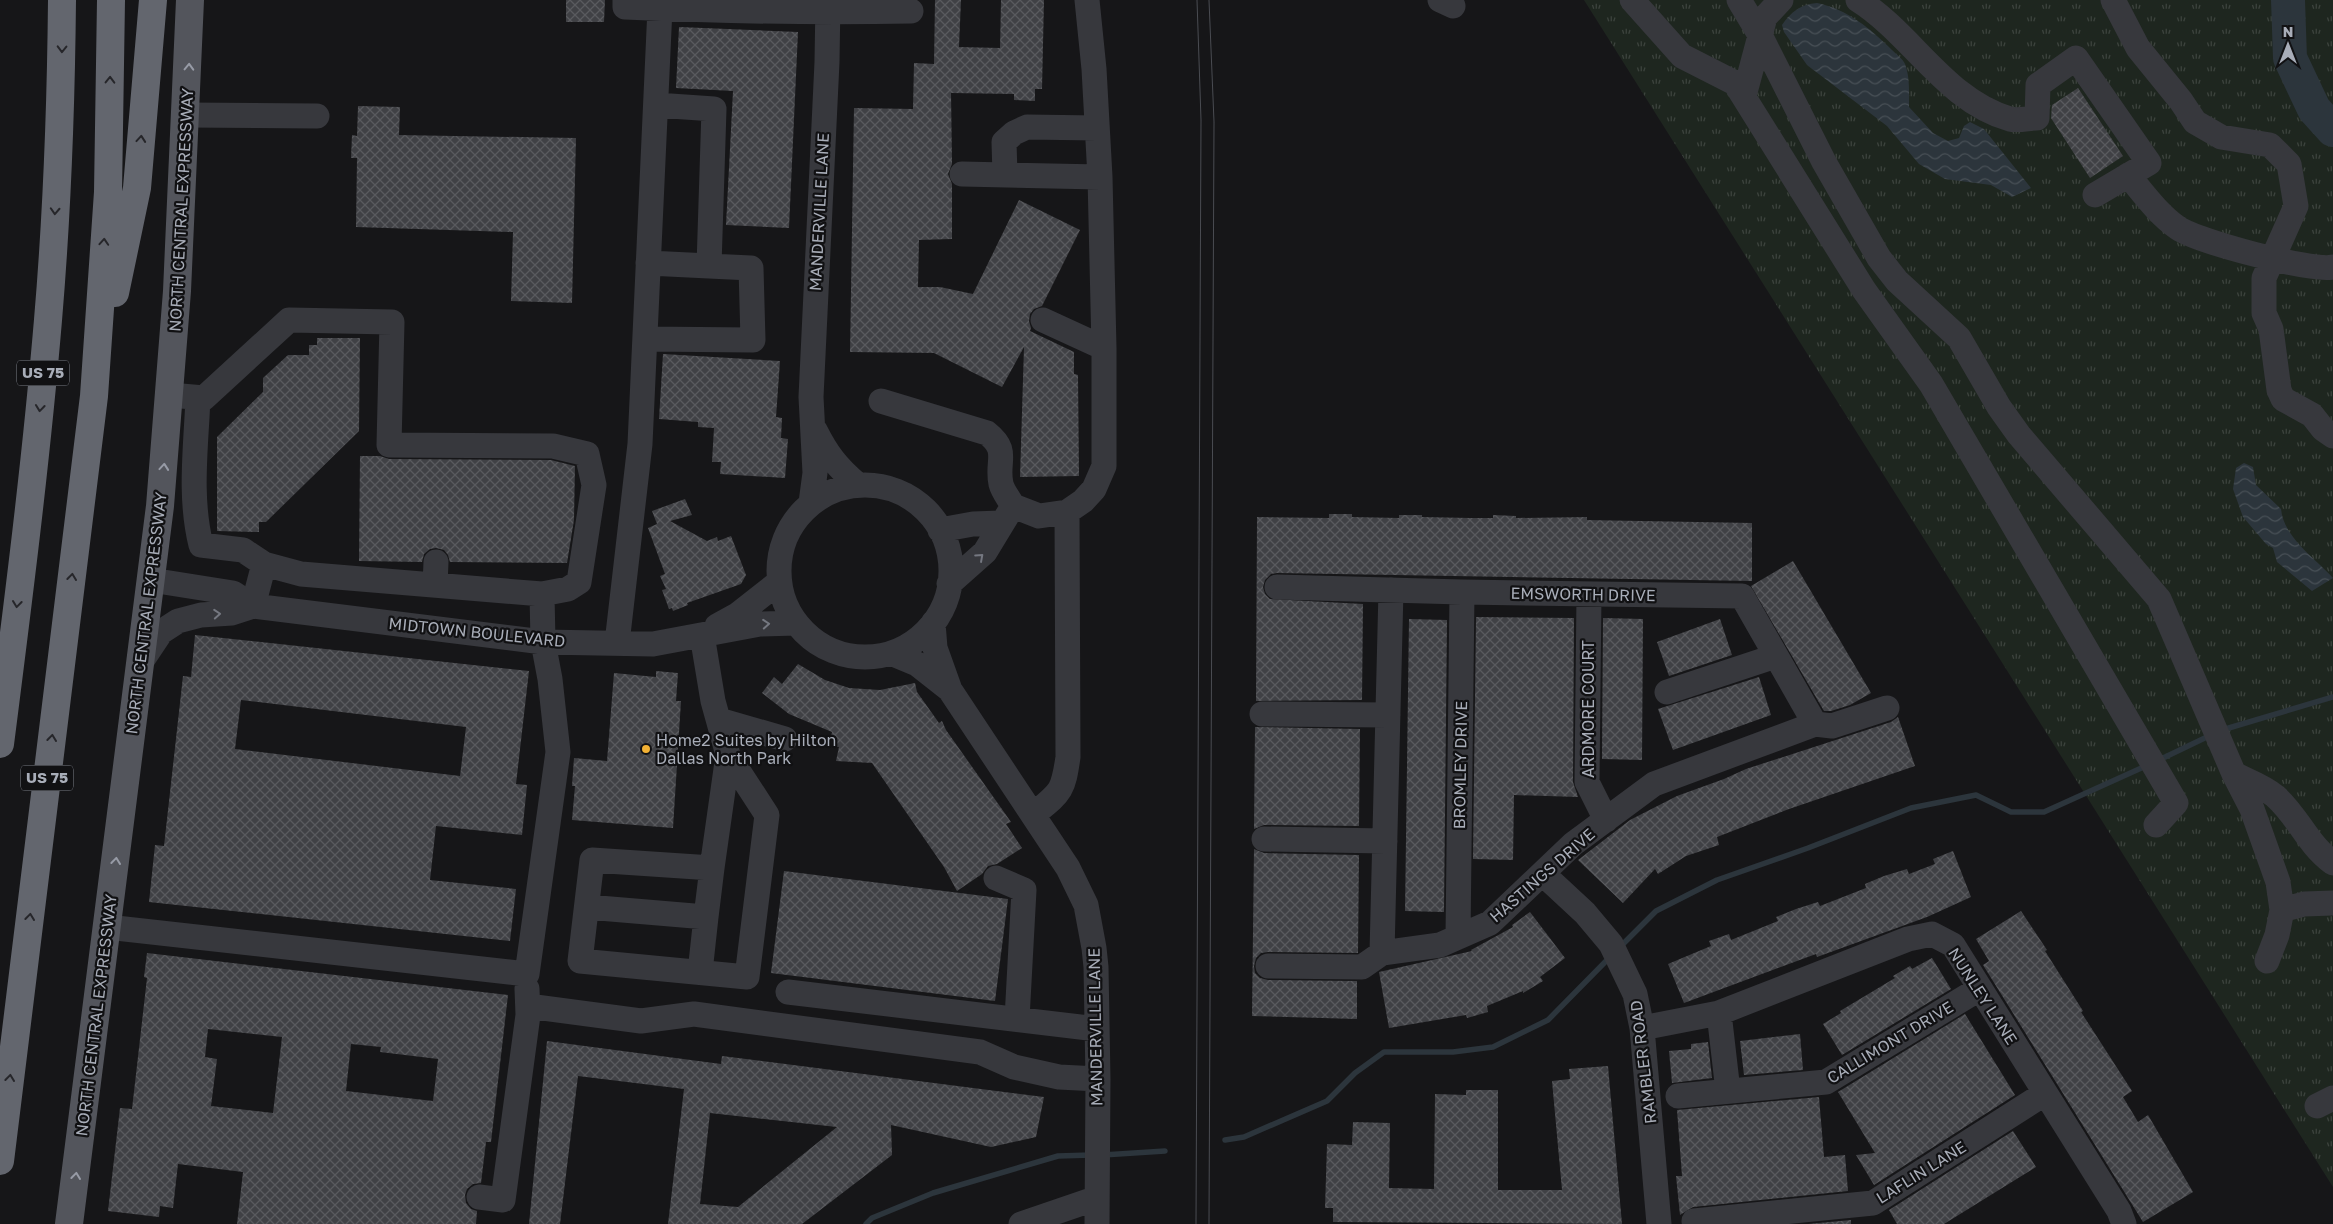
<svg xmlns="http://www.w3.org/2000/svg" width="2333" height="1224" font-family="'Golos Text',sans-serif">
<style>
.grass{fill:url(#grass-tufts)}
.water{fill:url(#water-waves)}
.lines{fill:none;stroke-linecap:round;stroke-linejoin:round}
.stream{stroke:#2c353c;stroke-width:5.5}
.river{stroke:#2c353c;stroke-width:34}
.building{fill:url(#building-cross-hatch);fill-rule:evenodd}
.minor{stroke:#37383d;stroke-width:25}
.major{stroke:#53555c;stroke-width:28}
.highway{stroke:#63666e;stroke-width:28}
.tram{stroke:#4a4c52;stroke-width:1}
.oneway{stroke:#26262a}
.oneway2{stroke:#979ba6}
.oneway3{stroke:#757881}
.poi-dot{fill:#f2b134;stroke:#111113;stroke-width:2}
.labels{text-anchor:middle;stroke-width:4.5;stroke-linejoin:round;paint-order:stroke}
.shield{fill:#111113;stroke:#7b7e86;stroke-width:1}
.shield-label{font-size:15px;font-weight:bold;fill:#a8adb8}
.street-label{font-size:16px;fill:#a8adb8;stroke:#111113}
.poi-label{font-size:16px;fill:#a8adb8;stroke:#111113;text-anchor:start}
</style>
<defs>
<pattern id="grass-tufts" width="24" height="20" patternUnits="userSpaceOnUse" patternTransform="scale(1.25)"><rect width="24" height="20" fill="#1e261f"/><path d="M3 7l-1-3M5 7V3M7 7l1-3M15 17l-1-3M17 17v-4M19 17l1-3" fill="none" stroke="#3c433d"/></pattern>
<pattern id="water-waves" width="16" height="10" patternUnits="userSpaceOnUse" patternTransform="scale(1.25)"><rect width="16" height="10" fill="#2c353c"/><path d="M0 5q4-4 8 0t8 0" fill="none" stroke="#485056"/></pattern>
<pattern id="building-cross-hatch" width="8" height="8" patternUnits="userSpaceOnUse" patternTransform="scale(1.25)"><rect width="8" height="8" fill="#404145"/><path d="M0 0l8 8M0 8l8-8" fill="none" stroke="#595a5e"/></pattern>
</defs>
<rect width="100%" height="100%" fill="#161618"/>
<path class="grass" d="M1584 0H2333V1187Z"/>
<path class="water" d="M1817 3C1847 9 1871 29 1892 50 1896 54 1903 59 1905 64 1910 77 1909 92 1909 107L1933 133 1948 141 1959 138 1964 126 1970 122 1984 129 2031 188 2012 197 1991 185 1945 179 1919 164 1887 126 1807 65 1784 32 1782 25C1791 12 1801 4 1817 3Z
M2244 463 2253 467 2256 485 2281 509C2284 538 2314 557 2333 578L2312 591 2277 562 2273 548 2266 544 2243 517 2233 489 2236 468Z"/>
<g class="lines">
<path class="stream" d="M2222 730 2333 697
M2159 760 2211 735
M1619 948 1656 911 1717 880 1808 848 1911 808 1976 795 2011 812H2044L2148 765
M1225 1140 1244 1137 1327 1101 1355 1073 1384 1052H1453L1493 1047 1548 1020 1611 956
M1103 1155 1165 1151
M866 1224 872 1218 933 1193 1058 1156 1091 1155"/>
<path class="river" d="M2288 0 2290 58 2314 109 2333 130"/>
</g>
<path class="building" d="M566 0H605L604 22H566Z
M935 0H961L959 47 1000 48 1001 0H1044L1042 89H1035V101L1014 100V94L951 93 952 164 948 174 952 184V239L919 240 918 287H940L973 294 1019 200 1080 230 1042 306 1034 309 1030 314 1029 321 1031 328 1030 331 1074 352V374L1078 375 1079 476 1020 477 1024 347 1002 387 934 353 850 352 854 108 913 109 914 63 934 64Z
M679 27 798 32 789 228 726 225 733 91 676 88Z
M2078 88 2123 156 2090 178 2051 118 2052 105Z
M358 106 400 107 399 135 576 138 572 303 511 301 513 232 356 227 357 158H351L352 135 357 136Z
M317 338H360L359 431 266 522H259V532L217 531V437L263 392V378L288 355H309V345H317Z
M663 354 780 361 776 417 782 418 781 438 788 439 785 478 720 474 721 462H712L714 428 698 427V422L659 419Z
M360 456H380L389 459 551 460 575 466 574 520 567 563 450 562 448 555 444 550 436 548 430 549 424 554 422 562 359 561Z
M685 499 692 515 670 521 707 541 717 537 718 541 731 536 746 575 741 584 687 603 688 605 673 611 672 608 669 609 662 590 666 589 660 576 665 574 648 528 657 524 652 511Z
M1329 514H1352V517L1399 518V515H1422V517L1470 518H1493V515L1516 516V518L1587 517V520L1752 523V581L1277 573 1271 574 1265 580 1263 587 1265 594 1270 599 1363 604 1362 700 1256 701 1257 517 1329 518Z
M1793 561 1871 693 1850 705 1831 711H1824L1751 586Z
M1476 617 1574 618 1573 782 1578 797 1514 795 1513 860 1473 859Z
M1603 618 1643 619 1642 760 1602 759Z
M1409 619 1447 620 1444 912 1405 911Z
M1720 619 1732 655 1669 676 1657 642Z
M195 635 529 671 516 784 527 785 522 835 436 826 430 880 516 889 510 941 149 902 155 845 164 846 183 676 191 677ZM241 700 466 727 460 776 235 749Z
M798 664 825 680 849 688 880 690 915 683 917 692 939 723 942 721 946 730 1011 822 1006 824 1022 848 997 864 988 866 982 874 957 891 944 867 872 763 836 761 839 747 829 745 832 732 789 714 762 693 774 677 782 684Z
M656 671 678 673 676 701H681L673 828 572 820 575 786H572L574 758 607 761 614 673 656 677Z
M1759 677 1771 715 1673 750 1658 709Z
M1898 717 1915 766 1789 809 1717 837 1719 845 1686 856 1658 874 1655 869 1623 903 1578 860 1630 820 1677 796 1724 779 1746 769 1891 722Z
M1255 727 1360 729 1359 826 1264 825 1254 829Z
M1254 849 1264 853 1359 855 1358 953 1268 952 1261 953 1256 958 1254 966 1255 973 1260 978 1268 980 1357 981V1019L1252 1016Z
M1953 851 1971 897 1927 917 1817 957 1816 954 1684 1003 1668 964 1711 946 1709 941 1729 934 1731 940 1778 921 1776 917 1796 909 1818 902 1820 906 1866 888 1865 884 1884 876 1907 869 1909 874 1935 864 1933 859Z
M784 871 1008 899 995 1001 771 973Z
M2021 911 2047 950 2045 951 2083 1011 2081 1012 2132 1091 2123 1097 2138 1122 2148 1115 2193 1192 2143 1222 1983 965 1989 961 1976 939Z
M1530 912 1565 958 1540 977 1543 981 1523 993V991L1487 1006 1488 1012 1467 1018 1466 1015 1389 1028 1379 972 1472 951 1471 950 1513 927 1512 925Z
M147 953 508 995 491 1142H486L481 1183 473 1184 467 1189 465 1195 466 1203 471 1209 477 1211 476 1224H237L243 1172 178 1164 173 1208 160 1206 159 1217 108 1211 120 1108 132 1109 147 978 144 977ZM208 1029 282 1037 273 1113 211 1106 217 1059 205 1057ZM351 1044 381 1047 380 1052 438 1059 433 1101 346 1091Z
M1932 958 1951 989 1842 1055 1823 1024 1841 1013 1840 1011 1895 978 1893 976 1910 966 1912 969Z
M1965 1014 2015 1095 1874 1185 1856 1155 1875 1153 1838 1092Z
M1800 1034 1803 1070 1744 1075 1740 1041Z
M547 1041 721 1064 722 1056 1044 1097 1036 1137 991 1147 891 1125 892 1155 802 1224H668L684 1089 578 1076 560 1224H529ZM710 1113 837 1127 738 1207 700 1204Z
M1708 1042 1712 1078 1672 1083 1669 1051 1691 1049V1044Z
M1608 1066 1622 1224 1333 1222V1208H1325L1327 1144 1352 1145 1353 1122 1390 1123 1389 1188 1434 1189 1435 1094 1466 1095V1090H1498V1190H1562L1552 1081 1570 1079 1569 1069Z
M1819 1097 1824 1157 1845 1155 1848 1191 1693 1207 1680 1215 1676 1176H1682L1677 1110Z
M2013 1131 2036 1167 1944 1224H1897L1889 1210Z
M1851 1220V1224H1808Z"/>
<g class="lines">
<path class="minor" d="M625 0V7C721 11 816 13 911 11
M1440 0 1453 6
M1632 0 1682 56 1735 83 1864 290 1931 384 2176 803 2156 825
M1739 0 1760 35 1824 162 1879 258 1897 281 1959 338 1999 407 2019 435 2159 599 2234 774 2252 809 2278 882 2282 910 2277 935 2267 961
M1858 0C1912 34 1946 101 2010 119 2018 121 2029 118 2037 118L2038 85 2076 58 2149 163 2095 195
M2113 0 2138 48 2181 101 2195 122 2221 137 2270 145 2289 164 2296 206 2264 278V313L2271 329 2279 390 2283 399 2312 415 2323 429 2333 436
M1744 96 1765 17 1781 0
M186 115 317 116
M962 174 1100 177
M1005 175 1004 142 1014 133 1027 127 1097 128
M2128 175C2144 194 2158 214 2178 228 2197 241 2311 272 2333 267
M648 263 709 266 714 109 656 105
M1043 320 1104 348
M645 339 753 340 751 268 709 266
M170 395 204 398 289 320 392 322 389 445 553 446 587 454 594 485 579 582 568 589 542 594 301 574 264 564
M198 398C196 447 189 497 201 545L243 550 264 564 253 606
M881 401 987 433C1010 451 996 461 1001 484 1003 492 1010 500 1013 506L1039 516 1067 512 1083 501 1094 489 1104 466V348L1100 177 1094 69 1087 0
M815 430C827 454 837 467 857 484
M779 571a86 86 0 1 1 172 0a86 86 0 1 1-172 0Z
M811 503 815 473 811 397 827 62 828 0
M940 530 973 524 1001 523
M151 580 233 593 253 606 543 642 653 644 760 624 796 623
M949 584 985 552 1013 506
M435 585 436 562
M1277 587 1462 592 1742 596 1815 724
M1589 594 1587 782 1606 820
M933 623 935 648 950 690 1068 868 1086 905 1094 948 1096 967 1098 1079 1097 1224
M717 626 737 615 779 582
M702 635 713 701 728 755 767 815 747 977 580 961 592 860 712 868 728 755
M617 643 640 444 660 8
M893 654 917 664 950 690
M141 662 161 632 178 621 201 615 232 613 253 606
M1667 692 1776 656
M1262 714 1388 715
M719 720 785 739
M2234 774C2248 781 2263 786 2275 796 2299 817 2306 843 2333 863
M1034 814C1061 792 1063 792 1068 757L1067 512
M1264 839 1385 841
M1543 874 1585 913 1611 944 1635 994 1642 1028 1659 1224
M996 878 1024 890 1017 1019
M587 907 706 917 712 868
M2282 910 2304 904 2333 903
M107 927 527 974 558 752 550 679 543 642 542 594
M1458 937 1462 592
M1382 953 1391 590
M1268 966 1362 967 1382 953 1440 945 1490 923 1573 844 1654 784 1815 724 1832 726 1887 708
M700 972 706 917
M788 992 1097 1029
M528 1006 641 1021 694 1014 980 1052 1014 1067 1059 1077 1098 1079
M1719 1013 1728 1091
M1642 1028 1719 1013 1908 939 1932 934 1953 945 2119 1211 2124 1224
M1678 1096 1826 1082 1979 989
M2317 1106 2333 1098
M479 1197 503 1200 528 1015 527 989
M1694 1221 1873 1203 2044 1094
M1021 1224 1097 1198"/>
<path class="major" d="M69 1224 160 506 177 291 190 0"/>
<path class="highway" d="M115 293 137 188 153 0
M0 744C18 603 36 462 48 320 57 214 61 107 62 0
M0 1161 94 396 108 192 111 0"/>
<path class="tram" d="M1196 1224 1201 120 1197 0
M1209 1224 1214 122 1209 0"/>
</g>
<defs><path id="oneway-chevron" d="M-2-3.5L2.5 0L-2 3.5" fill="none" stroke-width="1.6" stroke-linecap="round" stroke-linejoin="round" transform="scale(1.25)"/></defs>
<g class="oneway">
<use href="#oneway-chevron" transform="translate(62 49) rotate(91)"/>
<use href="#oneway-chevron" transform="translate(110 80) rotate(-89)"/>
<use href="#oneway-chevron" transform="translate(141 139) rotate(-85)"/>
<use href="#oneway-chevron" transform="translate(55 211) rotate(93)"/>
<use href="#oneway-chevron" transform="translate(104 242) rotate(-86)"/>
<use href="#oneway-chevron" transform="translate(40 408) rotate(96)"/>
<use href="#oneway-chevron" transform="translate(72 577) rotate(-83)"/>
<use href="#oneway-chevron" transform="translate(17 604) rotate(97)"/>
<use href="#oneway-chevron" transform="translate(52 738) rotate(-83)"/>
<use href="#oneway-chevron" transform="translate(30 917) rotate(-83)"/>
<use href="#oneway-chevron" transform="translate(10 1078) rotate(-83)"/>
</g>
<g class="oneway2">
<use href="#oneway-chevron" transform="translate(189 67) rotate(-88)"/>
<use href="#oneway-chevron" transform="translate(164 467) rotate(-85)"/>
<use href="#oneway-chevron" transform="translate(116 861) rotate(-83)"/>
<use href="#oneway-chevron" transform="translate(76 1176) rotate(-83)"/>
</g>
<g class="oneway3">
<use href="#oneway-chevron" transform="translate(980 557) rotate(-42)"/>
<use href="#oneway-chevron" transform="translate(217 614) rotate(-4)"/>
<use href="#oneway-chevron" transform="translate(766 624) rotate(-4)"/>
</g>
<circle class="poi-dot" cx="646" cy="749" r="5"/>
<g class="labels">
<g class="shield">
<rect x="17" y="360.5" width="52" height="25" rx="4"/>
<rect x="21" y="765.5" width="52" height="25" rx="4"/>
</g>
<g class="shield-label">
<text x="43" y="378">US 75</text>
<text x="47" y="783">US 75</text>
</g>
<g class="street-label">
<text transform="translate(181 210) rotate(-87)" y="6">NORTH CENTRAL EXPRESSWAY</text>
<text transform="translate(819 212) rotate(-87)" y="6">MANDERVILLE LANE</text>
<text transform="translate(1583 594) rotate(1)" y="6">EMSWORTH DRIVE</text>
<text transform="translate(146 613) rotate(-83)" y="6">NORTH CENTRAL EXPRESSWAY</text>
<text transform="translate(477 632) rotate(6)" y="6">MIDTOWN BOULEVARD</text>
<text transform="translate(1588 709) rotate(-90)" y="6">ARDMORE COURT</text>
<text transform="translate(1460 765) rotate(-89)" y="6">BROMLEY DRIVE</text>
<text transform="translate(1542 875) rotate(-41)" y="6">HASTINGS DRIVE</text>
<text transform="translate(1983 996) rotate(57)" y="6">NUNLEY LANE</text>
<text transform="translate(96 1015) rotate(-83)" y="6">NORTH CENTRAL EXPRESSWAY</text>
<text transform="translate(1095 1027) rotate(-91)" y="6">MANDERVILLE LANE</text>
<text transform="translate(1890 1042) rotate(-31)" y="6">CALLIMONT DRIVE</text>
<text transform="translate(1643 1062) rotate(-97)" y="6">RAMBLER ROAD</text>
<text transform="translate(1921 1172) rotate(-32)" y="6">LAFLIN LANE</text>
</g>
<g class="poi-label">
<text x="656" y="746">Home2 Suites by Hilton<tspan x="656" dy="18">Dallas North Park</tspan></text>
</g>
</g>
<g transform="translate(2288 45)" stroke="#111113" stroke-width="4" paint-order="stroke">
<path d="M0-4L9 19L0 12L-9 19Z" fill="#a8adb8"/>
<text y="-8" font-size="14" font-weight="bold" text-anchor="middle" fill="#a8adb8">N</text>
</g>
</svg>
